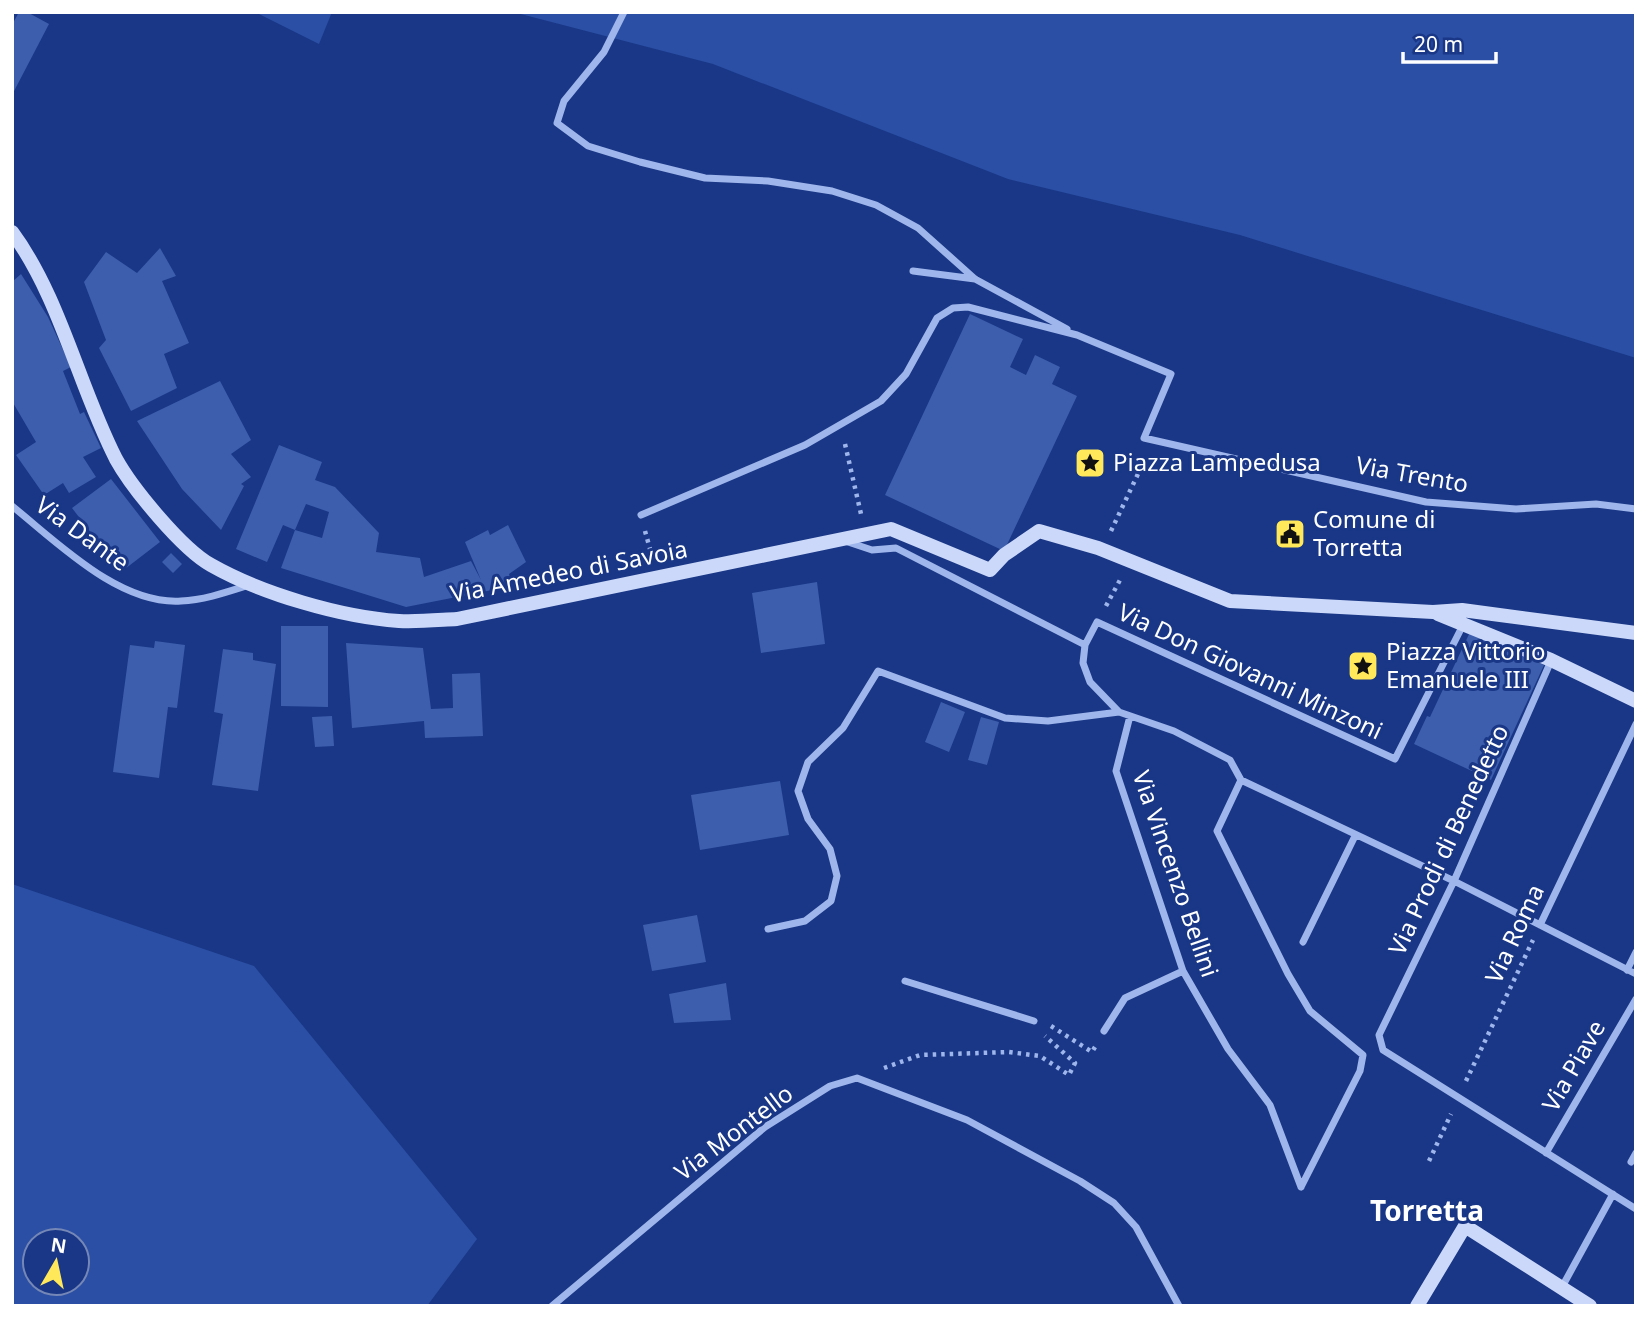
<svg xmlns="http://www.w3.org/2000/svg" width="1648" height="1318" font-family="'Noto Sans',sans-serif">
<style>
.green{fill:#2b4fa4;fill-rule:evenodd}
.building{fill:#3d5ead}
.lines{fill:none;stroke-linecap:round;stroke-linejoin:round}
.path{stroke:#9fb6ec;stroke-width:4.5;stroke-dasharray:3.5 5;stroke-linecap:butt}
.street{stroke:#9fb6ec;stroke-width:7}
.secondary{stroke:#cbd8f9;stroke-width:14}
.labels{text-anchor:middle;stroke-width:6;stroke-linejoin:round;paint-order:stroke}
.poi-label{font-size:24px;fill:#fff;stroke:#193786;text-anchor:start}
.street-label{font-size:24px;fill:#fff;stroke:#193786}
.quarter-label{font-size:28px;font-weight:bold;fill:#fff;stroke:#193786}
</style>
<rect width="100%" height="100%" fill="#193786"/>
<path class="green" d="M255 12H332L319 44Z
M513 12H1636V358L1240 235 1008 179 713 64Z
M12 884 254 966 477 1239 427 1306H12ZM35 1241H77V1283H35Z"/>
<path class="building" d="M19 12H27L49 24 12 95V25Z
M160 248 176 276 162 281 189 343 164 354 177 388 131 411 99 348 106 340 84 282 106 252 137 273Z
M21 274 48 317 71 367 63 371 80 414 84 412 101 448 83 457 96 477 69 493 63 483 44 495 16 455 36 442 12 401V282Z
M970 314 1023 339 1010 367 1026 375 1035 355 1060 367 1052 384 1077 396 1004 551 885 495Z
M220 381 251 440 231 454 251 477 241 484 244 486 221 530 182 489 137 421Z
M279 445 322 462 315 480 335 487 379 533 376 552 420 558 424 577 471 561 481 580 465 542 488 530 490 535 508 525 526 562 509 574 513 586 406 607 281 568 295 530 322 538 329 512 306 504 295 530 283 525 267 562 236 549Z
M111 479 160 542 121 572 72 508Z
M171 553 182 564 173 573 162 562Z
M817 582 825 644 761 653 752 593Z
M281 626H328V707L281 706Z
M1470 632 1544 665 1491 780 1414 744 1427 716 1430 717Z
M155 641 185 645 177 708 168 707 159 778 113 772 130 645 154 648Z
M346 643 423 648 431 709 453 708 452 674 480 673 483 736 425 738 424 721 352 728Z
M223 649 253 653V660L276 664 258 791 212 785 223 714 214 712Z
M941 702 965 712 949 752 925 742Z
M332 716 334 746 315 747 312 717Z
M981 717 999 722 987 765 968 760Z
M780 781 789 835 700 850 691 795Z
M697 915 706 962 652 971 643 925Z
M726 983 731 1020 674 1023 669 994Z"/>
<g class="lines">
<path class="path" d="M845 444 861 514
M645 531 652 556
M1111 531 1146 457
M1106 606 1120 580
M1051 1026 1092 1052 1095 1047
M884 1068 920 1055 1009 1052 1040 1056 1069 1075 1075 1063 1045 1036
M1466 1081 1533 940
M1429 1161 1451 1114"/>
<path class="street" d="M624 12 604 52 564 101 557 123 588 146 640 162 705 178 768 181 832 191 876 205 918 228 975 279 1067 329
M913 271 975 279
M12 506C57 542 119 605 181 601 204 600 227 592 249 585
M641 515 805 445 881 401 906 374 937 318 953 308 968 307 1077 335 1171 374 1144 438 1426 502 1516 509 1596 504 1636 509
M845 541 872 550 896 548 1085 645
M1463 625 1395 759 1097 622 1085 645 1083 663 1090 682 1119 712 1174 731 1230 760 1241 780 1454 881 1636 974
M1551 661 1454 881 1379 1035 1383 1050 1636 1209
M1130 716 1116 771 1183 971 1228 1049 1270 1105 1301 1187
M1241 780 1217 831 1288 974 1310 1011 1363 1055 1360 1071 1301 1187
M1540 925 1636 724
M768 929 805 921 831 901 837 876 830 849 808 819 798 791 808 762 843 728 878 671 1005 718 1048 721 1119 712
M1303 942 1355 836
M1627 970 1636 952
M905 981 1034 1021
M1104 1031 1125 998 1183 971
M1546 1153 1636 999
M1631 1162 1636 1153
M1562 1287 1613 1194
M552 1306 765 1127 830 1086 857 1078 967 1120 1080 1181 1114 1203 1136 1227 1179 1306"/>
<path class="secondary" d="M12 232C60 297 79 387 116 459 132 488 182 549 211 565 262 594 341 617 399 621 418 622 438 620 457 619L891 529 990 570 1004 555 1039 531 1098 548 1230 601 1433 612 1462 610 1636 633
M1438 614 1551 660 1636 701
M1417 1306 1465 1226 1590 1306"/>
</g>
<defs>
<g id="sight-square" transform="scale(1.575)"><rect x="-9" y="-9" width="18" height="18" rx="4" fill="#ffe95a" stroke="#193786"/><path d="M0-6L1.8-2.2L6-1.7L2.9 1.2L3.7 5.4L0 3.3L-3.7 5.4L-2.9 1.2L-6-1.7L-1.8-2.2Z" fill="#111"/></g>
<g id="civic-square" transform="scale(1.575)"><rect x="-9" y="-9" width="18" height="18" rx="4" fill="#ffe95a" stroke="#193786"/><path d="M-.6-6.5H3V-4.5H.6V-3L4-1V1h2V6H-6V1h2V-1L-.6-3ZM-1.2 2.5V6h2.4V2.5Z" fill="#111"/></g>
</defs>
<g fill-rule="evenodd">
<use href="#sight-square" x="1090" y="463"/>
<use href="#civic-square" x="1290" y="534"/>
<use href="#sight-square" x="1363" y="666"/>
</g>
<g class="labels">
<g class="poi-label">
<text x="1113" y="471">Piazza Lampedusa</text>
<text x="1313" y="528">Comune di<tspan x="1313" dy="28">Torretta</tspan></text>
<text x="1386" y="660">Piazza Vittorio<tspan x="1386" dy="28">Emanuele III</tspan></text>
</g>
<g class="street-label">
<text transform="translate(1412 475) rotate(10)" y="8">Via Trento</text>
<text transform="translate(82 534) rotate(36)" y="8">Via Dante</text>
<text transform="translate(569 572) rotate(-11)" y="8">Via Amedeo di Savoia</text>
<text transform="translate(1250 672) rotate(25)" y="8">Via Don Giovanni Minzoni</text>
<text transform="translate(1449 840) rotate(-65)" y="8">Via Prodi di Benedetto</text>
<text transform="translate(1175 874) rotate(71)" y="8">Via Vincenzo Bellini</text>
<text transform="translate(1515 934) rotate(-65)" y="8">Via Roma</text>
<text transform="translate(1574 1066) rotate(-60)" y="8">Via Piave</text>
<text transform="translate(734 1133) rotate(-37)" y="8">Via Montello</text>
</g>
<g class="quarter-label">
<text x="1427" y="1221">Torretta</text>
</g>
</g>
<rect width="1648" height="1318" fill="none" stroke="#ffffff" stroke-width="28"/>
<g transform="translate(56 1262) rotate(9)"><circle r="33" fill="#193786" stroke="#7587b6" stroke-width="2"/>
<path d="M0-5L12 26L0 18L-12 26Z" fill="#ffe95a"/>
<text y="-10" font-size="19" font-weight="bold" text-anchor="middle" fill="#ffffff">N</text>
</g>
<path d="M1403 52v10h93v-10" fill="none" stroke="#ffffff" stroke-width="3.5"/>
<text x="1414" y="52" font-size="21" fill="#ffffff" stroke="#193786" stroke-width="5" paint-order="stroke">20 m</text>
</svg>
